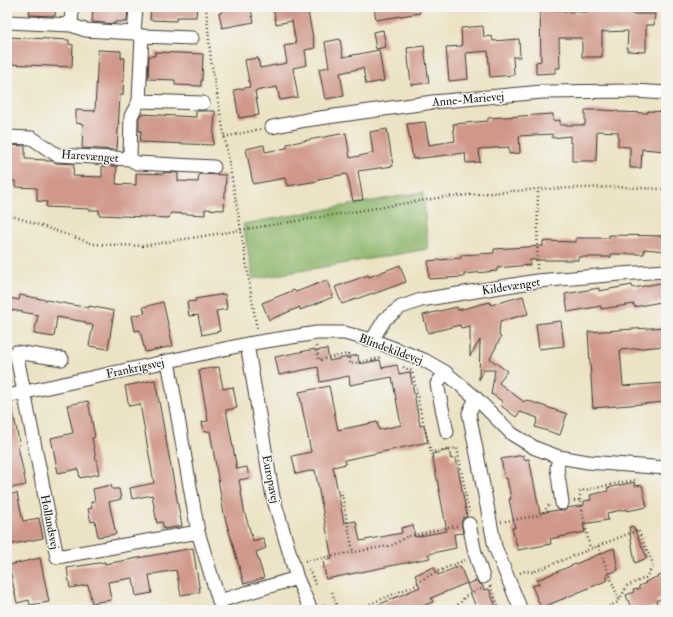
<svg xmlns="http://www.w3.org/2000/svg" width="673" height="617" font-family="'IM FELL Double Pica',serif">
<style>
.forest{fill:#90b76d;stroke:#566a44}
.building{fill:#d0988a}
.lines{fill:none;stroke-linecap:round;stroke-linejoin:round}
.minor-casing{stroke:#3b3a35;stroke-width:15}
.path{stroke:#3b3a35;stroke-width:2.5;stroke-dasharray:1 3;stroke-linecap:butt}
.minor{stroke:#fff;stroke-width:13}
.labels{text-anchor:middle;stroke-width:3;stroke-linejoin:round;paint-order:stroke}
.street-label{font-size:12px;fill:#1c1c1c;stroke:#f6f6f2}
</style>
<rect width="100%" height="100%" fill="#f6f6f2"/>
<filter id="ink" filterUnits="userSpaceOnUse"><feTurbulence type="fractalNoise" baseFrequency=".025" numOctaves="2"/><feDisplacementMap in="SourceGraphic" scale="8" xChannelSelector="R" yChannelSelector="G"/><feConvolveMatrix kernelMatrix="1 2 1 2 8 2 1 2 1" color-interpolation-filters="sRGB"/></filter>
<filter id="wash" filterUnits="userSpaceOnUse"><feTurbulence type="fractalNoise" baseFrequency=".012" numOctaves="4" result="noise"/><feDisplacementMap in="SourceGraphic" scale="16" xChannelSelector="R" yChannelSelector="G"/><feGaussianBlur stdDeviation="0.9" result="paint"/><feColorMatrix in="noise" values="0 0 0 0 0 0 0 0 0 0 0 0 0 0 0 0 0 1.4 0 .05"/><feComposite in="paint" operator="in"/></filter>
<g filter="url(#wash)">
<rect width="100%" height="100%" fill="#ece3c4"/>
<path class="forest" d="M423 192 428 249 253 279 243 224Z"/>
<g id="blocks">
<path class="building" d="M30 7H56L55 16 29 15Z
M93 7H128L127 22H115V24L92 22Z
M151 7H197L196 17H177L176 21 150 20Z
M221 7H250L254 22 222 28 219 13H222Z
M273 7H307L315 48 305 50 307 65 293 68 298 97 280 100 277 87 255 91 259 115 239 118 234 90 250 87 245 60 258 58 260 68 287 63 284 46 296 44 292 21 276 24Z
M374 7H419L420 13 376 20Z
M540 7H550V10H564V12H599V10H619V7H632V14H655L654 25H646V52L627 51 628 31 602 32V57H582V38H559L560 68H555V73L536 74V62L541 61Z
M483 26 484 37 492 36 493 41 519 39 520 57H513L514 75 490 77 488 51 466 53 468 79 449 81 446 47 462 46 461 28Z
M383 30 386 47 376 49 373 32Z
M8 37 69 40V44L73 45 72 67 7 64V41Z
M340 39 343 57 379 50 384 81 366 84 363 68 340 73 344 96 325 99 319 69 329 67 325 42Z
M424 46 429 83 411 85 407 48Z
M98 50 121 51V58H125L123 95H120L117 150 82 148 83 124 76 123V110L95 111Z
M155 52 203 54 202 81H201V86L175 85V80L148 79 149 56H155Z
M585 110H602L618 111V112L648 113V111L666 112V151L642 149 641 168H630V147L618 146V132L597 131 596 161H572V143H570V136L552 138V134L519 136 520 153 509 154V147L479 149 480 162 466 163 465 153 413 159 407 124 425 122 429 145 455 141 453 124 488 121V118L553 114V121L560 120V125H585Z
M196 111H215L213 145 140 142 141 131H139V118L141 114 196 117Z
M387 129 393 166 358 171 363 200 353 201 347 174 318 179V181L287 186 285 178 253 184 246 149 264 145 265 152 287 148V144L346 133 350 158 373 153 370 132Z
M9 145 25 146V159H27L46 160V161H52L57 163 74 164 73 176 102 177V166H117L116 184 136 185V173L164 174V172L178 173V181L198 182 199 174 226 175 224 210 205 209V215L171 213 170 214 169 218 99 215V210H89V209L46 207 47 202 37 201V188L15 187V181H7V158H8Z
M609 235 666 236V251L644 249V254H611V257H578V260H530V265L497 268V271L464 274V277L429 279 428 261 461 258V255L494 253V249L543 246V241L576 242V238H609Z
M400 265 406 282 373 294V293L342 304 335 287 368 275 369 277Z
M327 280 333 297 300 310V307L269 320 262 303 294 290 296 292Z
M666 282V301L634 307V304L601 309V306L568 312 565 294 599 288V291L632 285 633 288Z
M225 294 227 309 216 311 220 331 202 335 198 315 189 316 187 302 196 301 195 299Z
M20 295 89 308V306L114 311 108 349 89 346 93 325 86 324V322L57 317 54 337 34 334 38 315 7 309 9 298 19 300Z
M523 296 528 314 500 321 499 336 501 337 490 359 507 371 499 383 524 402 526 400 567 414 560 435 535 427 538 418 520 412 516 417 500 405 503 402 492 394 491 395 495 370H484L479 380 480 340 470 356V326L461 328 460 325 428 333 423 315 457 307 458 310 490 302 491 305Z
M163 302 173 346 145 352 140 330 135 331 132 316 145 313 143 307Z
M561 321 564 346 539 349 536 324Z
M666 327V346L620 350 623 386 666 383V402L593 408 588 332Z
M315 349V351L327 349 329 361 358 355 359 364 380 360 382 368 397 365 399 374 410 372 420 426 424 425 428 442 345 460 346 464 333 467 344 523 356 521 360 541 402 533 401 528 413 525 415 537 447 531 432 454 449 450 451 459 456 458 467 516 463 518 461 522 463 533 454 534 456 548 428 554 430 558 326 579 323 561 332 559 315 470 296 474 292 456 311 452 299 392 329 386 338 430 377 422 379 430 401 425 392 377 350 385 349 376 320 382 318 367 279 375 275 357Z
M219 367 223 389 233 387 237 408 226 410 237 469 247 467 249 478 239 480 244 510 253 541 263 538 266 548 256 552 264 578 244 584 224 514 210 431 204 432 202 422 208 421 199 370Z
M155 380 182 526 164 529 162 522 157 523 152 495 132 499 130 488 154 483 140 404 129 406 125 386Z
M88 401 95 437 92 438 99 474 80 478 78 469 58 473 51 438 73 433 67 405Z
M7 408H12L20 445 18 446 26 485 10 488 7 472Z
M524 455V460L529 459 540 513 558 510 564 511 568 508 584 505V501L591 500 590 495 608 491 607 488 634 482 635 486 642 485 647 507 627 511V509L607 513 608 520 583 524 585 532 550 539 551 544 518 550 512 528H515L509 499H511L507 478 505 479 501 459Z
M111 485 112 489H119L121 499 109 502 116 534 98 537 95 521 91 522 88 509 92 508 91 502 95 501 93 489Z
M17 493 23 521 39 518 43 538 8 545 7 539V495Z
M633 526 647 558 635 563 629 527Z
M193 548 200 592 181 595 176 570 153 574V575H149L152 593 136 596 133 578 108 582 111 600 92 603 88 585 70 588 67 568 105 562V564Z
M614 548 618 570 606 575 608 580 541 608 532 586 539 584 537 580Z
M40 558 49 602 30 605 29 600 17 603 9 565Z
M460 566 467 583 431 598 433 602 413 610H366L420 587 415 575 434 567 438 575Z
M666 573V596L656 601 658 605 645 610H632L626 595 634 592 633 590 639 589V586L646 583 645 582Z
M476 581 478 583 482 585 484 590 489 589 497 610H477L467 584Z"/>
</g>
</g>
<g filter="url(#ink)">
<use href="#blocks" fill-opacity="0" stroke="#3b3a35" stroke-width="1"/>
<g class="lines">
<g class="minor-casing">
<path id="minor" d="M7 22 71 25 85 30 134 33 142 36 192 38
M71 25 72 7
M134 33 136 7
M139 101 203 103
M272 127 306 120 433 102 542 92 634 91 666 93
M7 137 32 138 57 155 130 159 137 163 214 167
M130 159 131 116 139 101 142 36
M372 340 385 319 401 307 421 300 537 281 621 274 666 271
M247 344 273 497 297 578 311 610
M62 359 16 352 57 557 198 532
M168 361 198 532 219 601 223 610
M445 372 437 384 447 432
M7 396 247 344 317 333H344L372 340 424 360 445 372 476 398 512 434 535 448 559 457 588 462 666 468
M476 398 469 413 495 547 521 610
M559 457 557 468 562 503
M469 524 475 553 483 577
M219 601 297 578"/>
</g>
<path class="path" d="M206 7 211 61 241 230 257 330
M224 137 261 129
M7 214 94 244 142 246 444 197 538 189 618 187 666 189
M537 269 538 189
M316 346 319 360 348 354 350 364 380 358
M403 367 412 371 422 418 431 452 457 448 469 512
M341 490 353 552
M580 500V491L638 479
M574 501 580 500 590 549
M501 522 541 515 549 505
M598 546 619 600
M305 561 393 545 406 537 449 527 457 526
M309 569 317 587
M520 573 525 571 533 572 638 530 654 566 645 578 627 586 618 602 602 610
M490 586 500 610
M332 592 338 610
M324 604 326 610
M458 605 460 610
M355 610 416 585C423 576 454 565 465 560
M447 610C455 606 460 606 464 597L481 589"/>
<use href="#minor" class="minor"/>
</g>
</g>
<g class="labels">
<g class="street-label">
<text transform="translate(468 99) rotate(-5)" y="4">Anne-Marievej</text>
<text transform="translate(90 156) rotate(4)" y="4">Harevænget</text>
<text transform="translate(511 286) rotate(-9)" y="4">Kildevænget</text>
<text transform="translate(391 349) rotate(20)" y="4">Blindekildevej</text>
<text transform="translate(135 368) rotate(-12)" y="4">Frankrigsvej</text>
<text transform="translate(271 479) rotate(79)" y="4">Europavej</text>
<text transform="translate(50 522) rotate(79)" y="4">Hollandsvej</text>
</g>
</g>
<rect width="673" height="617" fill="none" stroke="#f6f6f2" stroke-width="24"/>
</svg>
